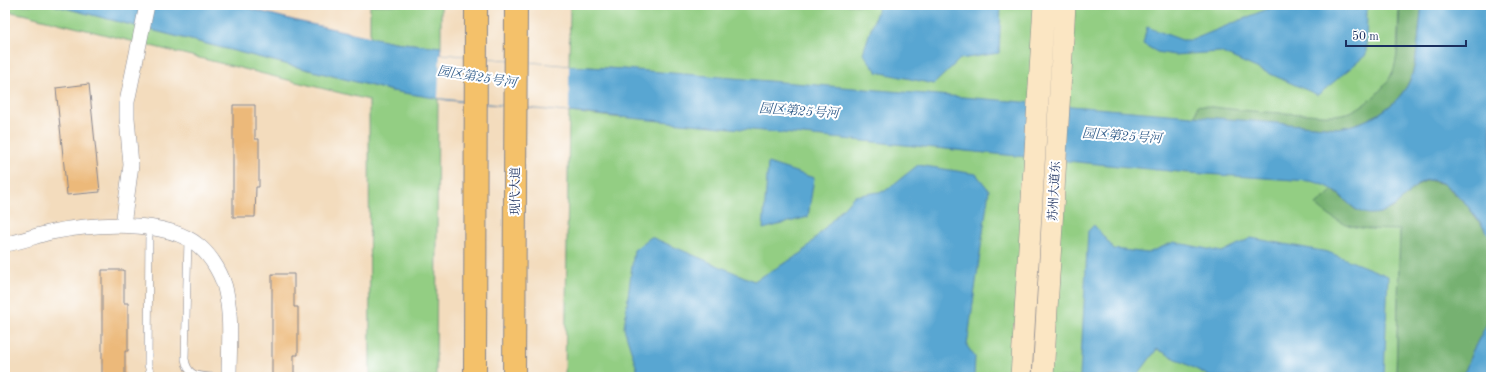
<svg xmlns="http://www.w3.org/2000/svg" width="1496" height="382" font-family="'Old Standard TT','Noto Serif SC',serif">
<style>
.green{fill:#93ce83;stroke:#577e70}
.forest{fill:#76b171;stroke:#487068}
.water{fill:#59a6d2;stroke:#3a6a98}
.pier{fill:#f3dcbd}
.building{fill:#ecb97a}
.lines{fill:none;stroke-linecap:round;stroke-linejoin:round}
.service-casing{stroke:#87868e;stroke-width:8}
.minor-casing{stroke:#87868e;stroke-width:16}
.secondary-casing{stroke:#87868e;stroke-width:22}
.primary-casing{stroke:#87868e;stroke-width:24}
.service{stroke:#fff;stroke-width:7}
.minor{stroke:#fff;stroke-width:15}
.secondary{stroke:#fbe6c3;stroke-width:21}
.primary{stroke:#f4c16a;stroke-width:22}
.labels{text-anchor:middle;stroke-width:4;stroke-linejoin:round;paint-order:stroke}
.street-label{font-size:12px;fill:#1b2f5e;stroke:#fff}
.water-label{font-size:13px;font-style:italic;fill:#345f8c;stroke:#fff}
</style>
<rect width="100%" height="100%" fill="#fff"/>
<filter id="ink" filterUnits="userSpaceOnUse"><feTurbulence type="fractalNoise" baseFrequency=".025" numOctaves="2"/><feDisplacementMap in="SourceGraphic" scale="8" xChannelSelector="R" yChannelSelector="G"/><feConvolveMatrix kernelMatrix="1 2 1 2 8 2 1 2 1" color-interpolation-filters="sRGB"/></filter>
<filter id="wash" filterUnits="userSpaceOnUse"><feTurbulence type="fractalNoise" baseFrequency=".012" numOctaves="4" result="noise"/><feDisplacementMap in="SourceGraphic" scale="16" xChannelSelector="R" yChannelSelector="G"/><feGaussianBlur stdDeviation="0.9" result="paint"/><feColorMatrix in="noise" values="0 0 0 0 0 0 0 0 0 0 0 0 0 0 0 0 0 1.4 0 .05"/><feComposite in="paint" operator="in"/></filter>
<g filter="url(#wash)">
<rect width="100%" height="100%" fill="#f3dcbd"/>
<path class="green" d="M5 5H53L392 91 438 98 436 377H370L369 100 22 14 5 11Z
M370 5H441V47L394 42 370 37Z
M570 5H1399L1397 59 1400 230 1396 377H565L569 112 622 118V69L569 66Z"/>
<path class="forest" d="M1400 5H1422C1419 26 1418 56 1412 75 1402 105 1367 125 1337 128L1195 117 1198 105C1234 110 1270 113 1307 114 1322 115 1338 117 1352 111 1369 103 1386 88 1393 71 1400 53 1398 25 1400 5Z
M1428 180 1444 184 1466 204 1491 238V316L1472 352 1463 377H1396L1400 230C1364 229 1344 231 1316 205L1333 190 1356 210 1378 213 1393 208 1419 184Z"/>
<path class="water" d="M53 5H236L297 21 394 42 441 47 440 54 569 66 624 69 1337 128C1367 125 1402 105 1412 75 1418 56 1419 26 1422 5H1491V238C1478 220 1452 178 1428 180 1419 181 1412 190 1406 196 1396 206 1384 215 1369 214 1353 213 1345 197 1332 189 1325 185 1317 182 1309 181L1189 173 447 100 392 91Z
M879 5H1001L999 53 960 59 934 84 877 72 863 53Z
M1277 5H1371L1367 10 1366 55 1318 95 1220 52 1174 55 1157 52 1143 44 1147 27 1182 40H1192Z
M768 163 814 178 808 217 763 229Z
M918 165 976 174 989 190 967 346 975 357 974 377H637V369L624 328 634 250 651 237 754 281 802 253 854 196 885 191Z
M1094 225 1114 249 1148 253 1174 242 1222 252 1251 238 1328 252 1388 276 1384 377H1211L1157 349 1136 377H1080L1088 231Z
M1491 316V377H1463L1472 352Z"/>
<path class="pier" d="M440 54 569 66V112L438 98Z"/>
<g id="blocks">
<path class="building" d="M89 84 100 192 67 195 56 88Z
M233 105H255V139H259V187H256L255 217H233Z
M102 270H124V303H128V351H125V377H102Z
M272 274H294V307H298V355H294V377H272Z"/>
</g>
</g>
<g filter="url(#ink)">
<use href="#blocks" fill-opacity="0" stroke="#87868e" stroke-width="1"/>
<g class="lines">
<g class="service-casing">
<path id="service" d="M149 227 148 365 150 372 153 377
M188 239 185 359C188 377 198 376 214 377"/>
</g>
<g class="minor-casing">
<path id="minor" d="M123 225 131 165 127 118V102L147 5
M5 244C22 242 36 235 52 232 91 224 166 218 199 246 212 257 223 276 226 292 232 319 229 349 229 377"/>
</g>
<g class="secondary-casing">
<path id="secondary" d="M1021 377 1044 5
M1043 377 1065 5"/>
</g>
<g class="primary-casing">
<path id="primary" d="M475 377 476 5
M514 377 516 5"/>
</g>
<use href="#service" class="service"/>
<use href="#minor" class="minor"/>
<use href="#secondary" class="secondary"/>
<use href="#primary" class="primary"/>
</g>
</g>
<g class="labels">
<g class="street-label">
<text transform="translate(515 191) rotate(-90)" y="4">现代大道</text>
<text transform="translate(1054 191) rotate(-87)" y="4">苏州大道东</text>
</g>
<g class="water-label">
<text transform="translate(477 76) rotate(9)" y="5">园区第25号河</text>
<text transform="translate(799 110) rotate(4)" y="5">园区第25号河</text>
<text transform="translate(1122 135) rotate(4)" y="5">园区第25号河</text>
</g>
</g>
<rect width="1496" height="382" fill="none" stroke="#fff" stroke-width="20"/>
<path d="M1346 40v6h120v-6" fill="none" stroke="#1b2f5e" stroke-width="2"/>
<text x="1352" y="40" font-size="12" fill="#1b2f5e" stroke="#ffffff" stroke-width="3" paint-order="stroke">50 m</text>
</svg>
